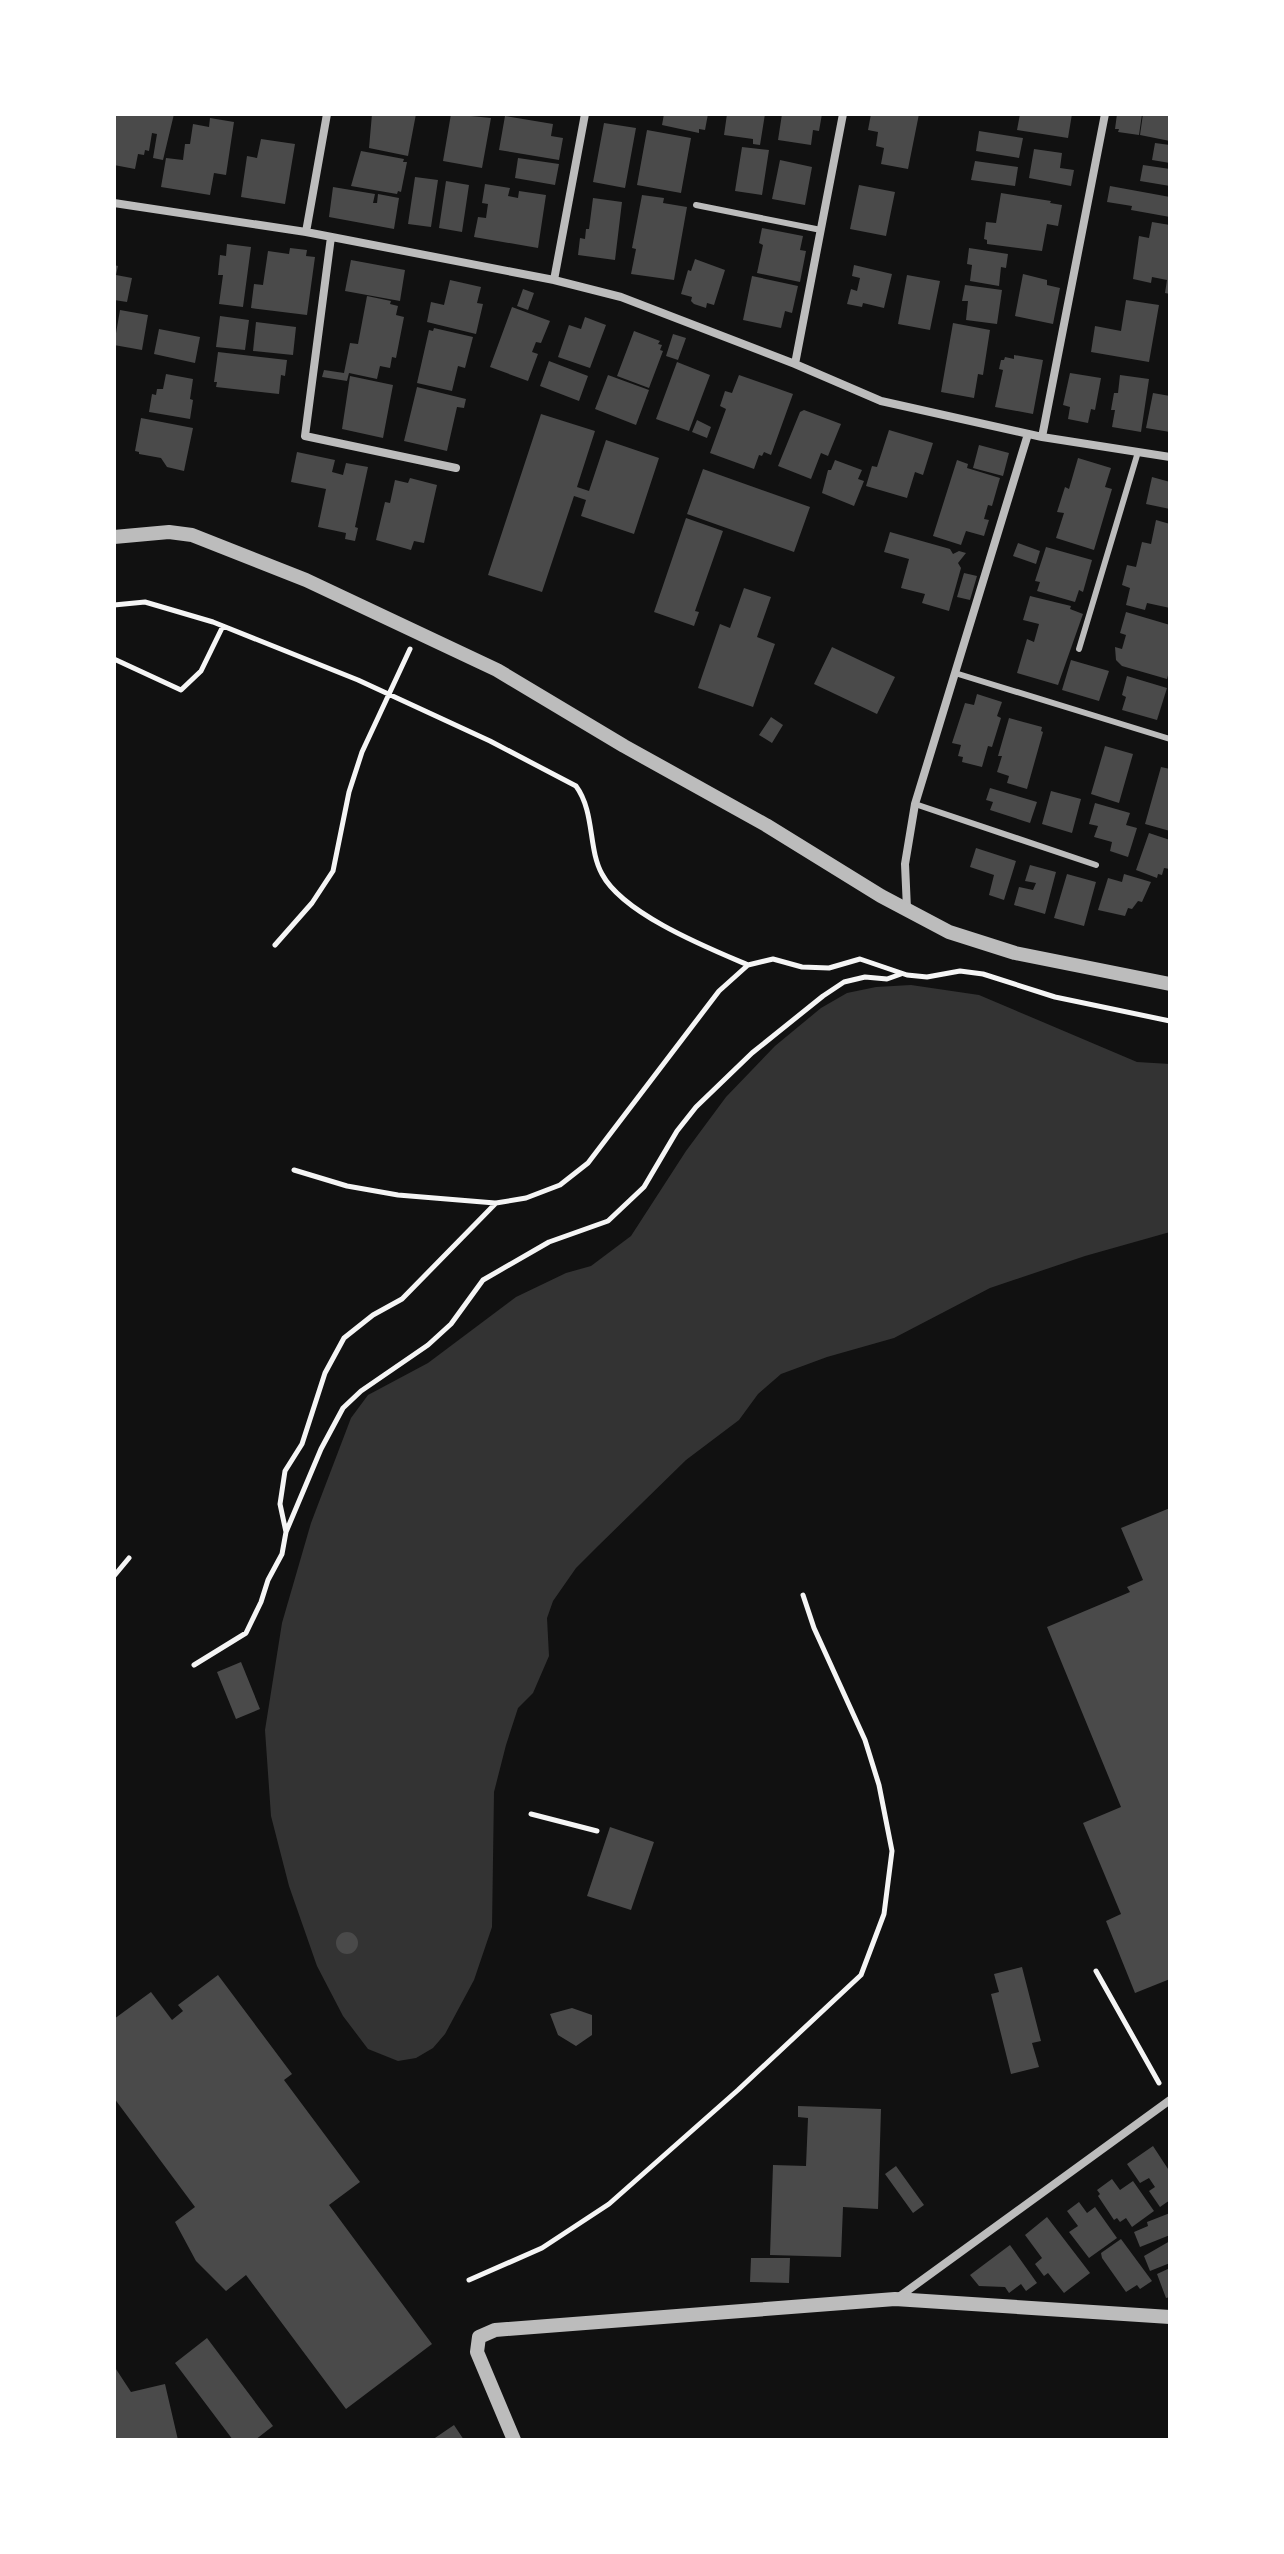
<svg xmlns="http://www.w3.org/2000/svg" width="1284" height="2554" font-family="'Varela Round',sans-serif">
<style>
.water{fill:#333}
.building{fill:#4a4a4a}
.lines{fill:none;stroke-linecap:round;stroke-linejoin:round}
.path{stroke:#f5f5f5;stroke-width:5}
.service{stroke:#bcbcbc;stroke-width:6}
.minor{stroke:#bcbcbc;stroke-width:8}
.tertiary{stroke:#bcbcbc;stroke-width:14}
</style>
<rect width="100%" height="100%" fill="#111"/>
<path class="water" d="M911 985 979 995 1137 1062 1170 1064V1232L1085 1256 990 1288 894 1338 827 1357 781 1374 758 1394 739 1420 686 1460 597 1547 576 1568 553 1601 547 1618 549 1656 533 1693 518 1708 506 1745 494 1792 492 1927 474 1980 445 2034 433 2048 416 2058 398 2061 368 2049 343 2016 317 1966 289 1886 271 1816 265 1730 282 1623 311 1523 351 1418 368 1395 428 1363 516 1297 566 1273 591 1266 631 1236 686 1151 726 1097 775 1046 821 1008 847 993 876 987Z"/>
<path class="building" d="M114 114H174L163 160 153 158 157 134 152 133 149 151 145 150 144 155 138 154 135 169 114 165Z
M372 114H416L408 156 369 148Z
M451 114 491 118 482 168 443 161Z
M664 114H708L705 130 699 129V133L662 125Z
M727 114H765L760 145 753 144V139L724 135Z
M782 114H822L819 131 813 130 811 145 778 140Z
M871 114H919L908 169 881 164 884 148 876 146 878 132 868 130Z
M1020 114H1072L1068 138 1017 130Z
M1117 114H1142L1139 135 1118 132 1119 129H1115Z
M1143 114H1170V141L1140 135Z
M505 116 553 124 551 136 563 138 559 160 499 150Z
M210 118 234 122 226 175 214 173 210 195 161 187 166 158 183 160 185 144H190L193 124 209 127Z
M604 123 636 128 625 188 593 182Z
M647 130 691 138 681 193 637 185Z
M979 131 1023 138 1019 158 976 151Z
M261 139 295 144 285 204 241 197 247 156 257 158Z
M1155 143 1170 145V163L1152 160Z
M742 147 769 150 762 195 735 191Z
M1034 149 1062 153 1060 168 1074 170 1071 186 1029 178Z
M361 151 404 159 403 162H407L401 192 398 191 397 194 351 186Z
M518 158 559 164 555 185 515 178Z
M780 160 812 167 805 205 772 199Z
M975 161 1018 167 1015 186 971 180Z
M1143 165 1170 169V186L1140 181Z
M415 177 438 180 431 227 408 224Z
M446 181 469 185 462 232 439 228Z
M485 184 510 188 508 196 518 198 519 191 546 195 538 248 474 237 478 217 486 218 488 204 482 203Z
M859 185 895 192 886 236 850 229Z
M1110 186 1170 197V217L1131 210 1132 206 1107 202Z
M333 187 375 194 373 203H377L378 194 399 198 394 229 329 217Z
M1001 193 1051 201 1050 203 1062 205 1058 226 1047 224 1042 251 987 244V240L984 239 986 222 996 223Z
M642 195 664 198 663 203 687 207 674 280 631 274 636 249 632 248Z
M593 198 622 202 615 260 578 255 580 238 585 239 586 229H589Z
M1152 222 1170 225V294L1165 293 1167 280 1152 277 1151 283 1133 279 1139 236 1149 238Z
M762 228 803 236 800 250 806 251 800 282 757 273 763 245 759 243Z
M227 244 251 247 243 307 219 304 223 275H218L220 255 226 256Z
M290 248 307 250 306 256 315 257 307 315 251 308 254 284 263 285 268 251 289 254Z
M969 248 1008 254 1006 268 1001 267 999 286 970 281 972 265 967 264Z
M695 259 725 270 714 305 707 303 706 308 694 304 691 301 692 297 681 294 688 270 691 271Z
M351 260 405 270 400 301 345 291Z
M114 265 118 266 116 275 132 278 127 302 114 300Z
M854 265 892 274 884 308 863 303 862 307 847 304 851 289 857 291 860 278 852 276Z
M1023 274 1047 280V285L1060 288 1053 324 1015 316Z
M907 275 940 281 930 330 898 324Z
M752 276 798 286 792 313 785 311 781 328 743 320Z
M450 280 481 287 477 303 483 304 476 334 427 322 431 302 444 305Z
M965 285 1002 290 997 324 966 320 968 301H962Z
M523 289 534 293 528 310 517 306Z
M367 296 391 301 390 304 398 306 396 315 404 317 396 358 392 357 390 368 380 366 377 379 349 373 347 381 322 377 324 370 344 373 350 343 358 344Z
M1126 300 1159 305 1149 362 1091 352 1095 326 1121 331Z
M512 307 550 321 541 343 536 342 532 352 538 354 528 381 490 367Z
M120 310 148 315 142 350 114 345Z
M220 316 249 320 245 350 216 347Z
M585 317 606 325 590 368 558 357 569 325 581 329Z
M256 322 296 327 293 355 253 351Z
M953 323 990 330 983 375 978 374 974 398 941 392Z
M434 328 473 337 465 368 458 366 452 391 417 383 429 330 433 331Z
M159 329 200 337 195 363 154 354Z
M634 331 660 341 658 344 662 345 660 350 663 351 649 388 617 376Z
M673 334 686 338 678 360 666 356Z
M218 352 287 360 285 376 281 375 279 394 216 387 217 382H214Z
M1014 355 1043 360 1033 414 995 407 1003 370 999 369 1001 360H1004L1005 357 1014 359Z
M549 361 588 376 579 401 540 386Z
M677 362 710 375 689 431 656 419Z
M1070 373 1101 378 1095 410 1091 409 1088 423 1068 419 1070 407 1063 405Z
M166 374 193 379 190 399 193 400 190 419 149 412 152 394 156 395 157 389H163Z
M608 375 649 390 636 425 595 409Z
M739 375 793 394 771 455 764 452 762 456 759 455 754 469 710 453 726 409 720 406 725 391 732 393Z
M1120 375 1149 379 1141 432 1112 427 1115 410H1111L1114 393H1118Z
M350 376 393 385 383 438 342 429Z
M417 387 466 399 464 408 457 407 447 451 404 441Z
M1153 393 1170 396V432L1146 428Z
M804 410 841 424 828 456 821 453 811 479 778 466 800 412Z
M541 414 595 431 577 487 589 491 606 440 659 458 634 534 581 516 586 500 574 496 542 592 488 575Z
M141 418 193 428 184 471 167 467 161 458 139 454V452L135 451Z
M697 420 711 427 707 438 692 432Z
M889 430 933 443 923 475 915 472 907 498 866 486 872 466 877 467Z
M979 445 1009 453 1003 476 973 468Z
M297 452 335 460 332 472 343 475 346 463 368 467 355 527 358 528 355 541 345 539 346 533 318 527 326 489 291 482Z
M1078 458 1111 468 1105 487 1112 489 1094 550 1056 538 1064 513 1057 512 1065 487 1069 489Z
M835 460 862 470 858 479 864 481 854 506 822 493 828 470H831Z
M957 460 968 464 967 468 1000 478 992 506 988 505 984 519 989 520 984 536 966 531 961 545 933 536Z
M703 469 810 507 794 552 687 514Z
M1152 477 1170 482V509L1146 504Z
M410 478 437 485 424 543 414 541 411 550 376 540 385 502 390 503 395 480 408 483Z
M686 518 723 531 695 611 699 612 694 626 654 612Z
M1156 520 1170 524V608L1147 603 1145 610 1126 605 1130 588 1122 585 1127 565 1136 567 1142 542 1151 544Z
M890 532 950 549 953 554 959 551 966 553 958 563 961 568 949 611 922 603 925 594 901 588 909 559 884 552Z
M1018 543 1040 551 1036 564 1013 556Z
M1046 547 1092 560 1083 592 1079 590 1075 602 1037 591 1040 582 1035 581Z
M964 573 977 576 970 600 957 597Z
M744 588 771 597 757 637 775 644 753 707 698 688 720 624 730 628Z
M1030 596 1071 606 1070 609 1083 614 1058 685 1017 673 1027 639 1034 642 1039 624 1023 620Z
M1126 612 1170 625V668L1167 679 1122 666 1116 660 1115 647 1122 649 1126 635 1120 633Z
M832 647 895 677 877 714 814 684Z
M1071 660 1109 671 1099 701 1062 690Z
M1127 676 1167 688 1157 720 1122 710 1126 697 1122 695Z
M977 694 1002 702 997 716 1001 718 992 747 988 746 982 767 962 762 963 757 958 756 961 745 952 743 965 703 974 705Z
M771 717 783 725 772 743 759 735Z
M1009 718 1042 727 1041 731 1043 732 1027 789 1007 783 1009 776 997 772 1002 756H998Z
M1105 746 1133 754 1119 803 1091 794Z
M1161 767 1170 769V831L1145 824Z
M990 788 1037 802 1030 823 990 810 993 802 986 800Z
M1051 791 1081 799 1072 833 1042 824Z
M1095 803 1130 813 1126 825 1137 828 1128 857 1110 851 1112 842 1094 837 1098 826 1089 824Z
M1149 833 1170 840V869L1164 868 1162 875 1158 874 1157 878 1136 870Z
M976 848 1016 861 1004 900 989 895 994 875 970 867Z
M1030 865 1056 872 1045 914 1014 905 1019 887 1033 890 1036 883 1025 881Z
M1067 874 1096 882 1084 926 1054 918Z
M1124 874 1151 882 1142 902 1138 901 1132 909 1128 908 1125 916 1098 910 1108 878 1122 882Z
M1170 1508V1979L1135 1993 1106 1921 1121 1914 1083 1823 1121 1807 1047 1627 1130 1592 1127 1587 1143 1580 1121 1528Z
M241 1662 260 1709 236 1719 217 1672Z
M610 1827 654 1842 631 1910 587 1896Z
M336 1943a11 11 0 1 1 22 0a11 11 0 1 1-22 0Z
M1022 1967 1041 2041 1032 2043 1039 2067 1011 2074 991 1994 999 1992 994 1974Z
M218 1975 292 2074 284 2080 360 2182 329 2205 432 2344 346 2409 246 2275 226 2291 196 2261 175 2222 195 2207 114 2098V2019L151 1992 172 2020 183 2011 178 2005Z
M572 2008 592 2015V2035L576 2046 558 2035 550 2014Z
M798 2106 881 2109 878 2209 843 2207 841 2257 770 2255 773 2165 806 2166 808 2118 798 2117Z
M1153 2146 1170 2172V2200L1160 2207 1149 2191 1155 2187 1149 2178 1140 2183 1127 2164Z
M896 2166 924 2205 913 2213 885 2174Z
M1112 2179 1120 2190 1133 2181 1154 2211 1132 2227 1126 2218 1120 2222 1117 2218 1114 2220 1098 2196 1100 2194 1097 2190Z
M1079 2202 1087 2213 1095 2207 1117 2238 1089 2258 1069 2232 1078 2226 1067 2211Z
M1170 2213V2235L1140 2247 1134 2232 1148 2226 1147 2222Z
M1047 2217 1090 2273 1064 2293 1048 2273 1044 2276 1035 2264 1042 2258 1025 2235Z
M1121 2239 1152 2281 1140 2289 1137 2285 1126 2292 1102 2258 1101 2253Z
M1170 2241V2263L1150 2271 1144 2256Z
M1010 2245 1037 2283 1026 2291 1021 2284 1009 2293 1005 2287 979 2286 970 2275Z
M751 2258H790L789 2283 750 2282Z
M1170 2268V2297L1166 2298 1157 2274Z
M207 2338 273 2426 255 2440H233L175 2363Z
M114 2366 131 2392 165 2384 178 2440H114Z
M454 2425 464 2440H432Z"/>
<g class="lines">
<path class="path" d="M114 605 145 602 213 622 358 680 490 741 576 786C595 812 588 849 602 874 623 914 708 948 748 965
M114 659 181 690 201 671 223 626
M275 945 312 903 333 871 349 792 362 752 410 649
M294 1170 347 1186 398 1195 495 1203
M286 1532 321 1449 343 1408 361 1391 428 1345 451 1324 483 1280 549 1242 608 1221 644 1187 677 1131 696 1107 752 1053 823 996 844 982 865 977 887 979 901 974
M114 1576 129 1558
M194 1665 246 1633 261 1602 268 1580 282 1554 286 1532 280 1504 285 1471 302 1444 325 1373 344 1338 373 1315 402 1299 496 1203 526 1198 560 1185 588 1163 719 991 748 965 773 959 802 967 829 968 860 959 907 975 927 977 960 971 983 974 1055 997 1170 1021
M531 1814 597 1831
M1096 1971 1159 2083
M469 2280 542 2248 609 2204 738 2090 861 1975 884 1914 892 1851 879 1785 865 1740 814 1628 803 1595"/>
<path class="service" d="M696 205 821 230
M1079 649 1138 452
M955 673 1170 739
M915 804 1096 865"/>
<path class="minor" d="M114 203 306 232 554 280 621 297 795 364 881 401 1042 437 1170 457
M306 232 327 114
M331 237 305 436 456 468
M554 280 585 114
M795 364 843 114
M1042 437 1105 114
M907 909 905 864 915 804 1028 434
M896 2299 1170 2100"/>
<path class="tertiary" d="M114 537 169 532 192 535 306 580 497 670 624 746 766 825 881 896 949 932 1015 953 1170 984
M514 2440 477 2352 479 2337 495 2330 895 2299 1170 2317"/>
</g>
<rect width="1284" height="2554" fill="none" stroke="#ffffff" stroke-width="232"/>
</svg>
